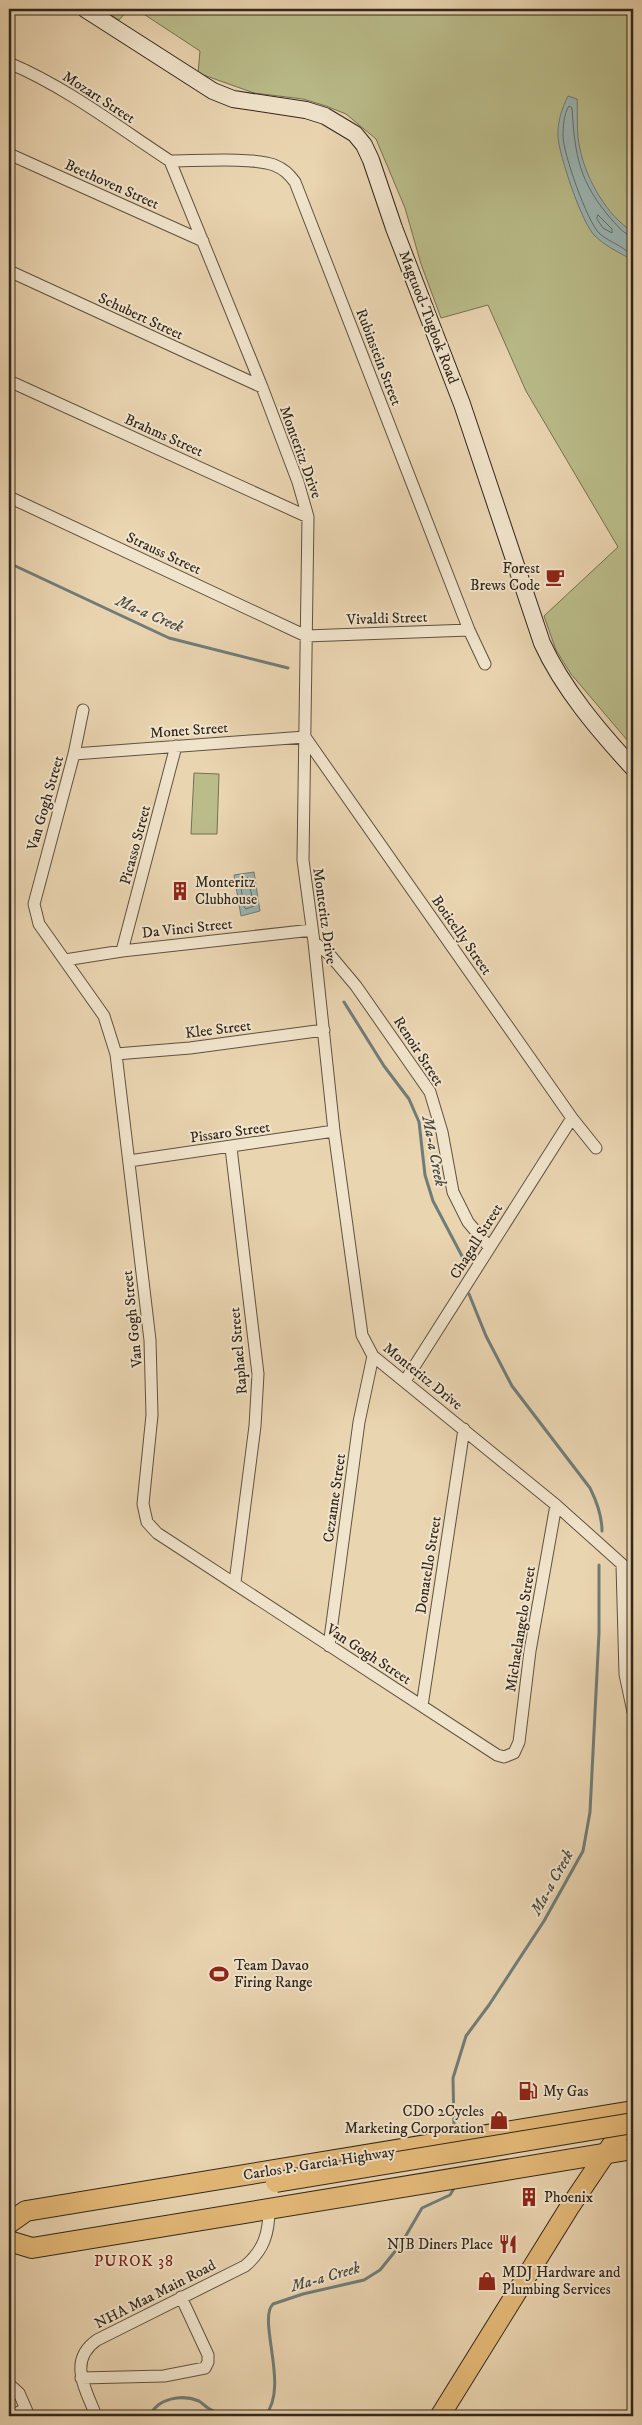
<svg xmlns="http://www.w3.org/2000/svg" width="642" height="2425" font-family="'IM FELL DW Pica',serif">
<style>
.green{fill:#babc8a;stroke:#757153}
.water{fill:#9bb6b5;stroke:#707c78}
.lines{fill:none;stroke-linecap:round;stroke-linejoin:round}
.shore{stroke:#666e68;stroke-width:1}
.stream{stroke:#707c78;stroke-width:3}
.minor-casing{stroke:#5e5241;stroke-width:13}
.secondary-casing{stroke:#30261c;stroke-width:18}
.primary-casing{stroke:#30261c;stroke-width:21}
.trunk-casing{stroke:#30261c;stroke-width:22}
.minor{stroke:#f1e4cc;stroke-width:11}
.secondary{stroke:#f1e4cc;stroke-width:16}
.primary{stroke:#e5ba78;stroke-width:19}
.trunk{stroke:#e5ba78;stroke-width:20}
.trunk-bridge-casing{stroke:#30261c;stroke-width:22;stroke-linecap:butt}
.trunk-bridge{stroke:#e5ba78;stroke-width:20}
.labels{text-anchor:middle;stroke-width:4;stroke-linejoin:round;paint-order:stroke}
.street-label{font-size:15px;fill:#30261c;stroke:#f1e4cc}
.poi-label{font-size:15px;fill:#30261c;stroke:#f1e4cc;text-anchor:start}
.water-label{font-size:16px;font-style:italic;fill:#4b4a42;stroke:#f1e4cc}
.neighbourhood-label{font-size:16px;letter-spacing:1px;fill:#7a1f14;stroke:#f1e4cc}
</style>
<rect width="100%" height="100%" fill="#ead5b1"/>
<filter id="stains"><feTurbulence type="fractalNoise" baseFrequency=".004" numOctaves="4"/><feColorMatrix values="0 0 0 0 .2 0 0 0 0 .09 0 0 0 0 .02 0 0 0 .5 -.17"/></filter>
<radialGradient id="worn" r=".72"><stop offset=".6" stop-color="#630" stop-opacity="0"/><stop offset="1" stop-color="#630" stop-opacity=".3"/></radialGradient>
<path class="green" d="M101 9H129L119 20Z
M136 9H633V747L571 674 556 650 544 616 618 547 526 391 488 305 441 318 421 264 405 208 376 139 346 114 326 106 303 99 254 93 198 73 200 51Z
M194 773 219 774 217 834H191Z"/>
<path class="water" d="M568 96 577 99C578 115 576 133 580 149 586 179 607 216 633 232V281L627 257C616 251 604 245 595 236 582 224 559 155 558 137 557 123 562 108 568 96Z
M254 872 260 911 241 916 234 875Z"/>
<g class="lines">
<path class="shore" d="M598 215 612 229V233L603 228 597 219Z
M633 236C624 235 618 226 612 220 579 182 575 156 572 108L569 106C564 113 563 127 563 136 563 153 587 221 599 233 609 243 630 247 633 261
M248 878 254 906 246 909 244 907 240 881Z"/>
<path class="stream" d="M9 563 169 638 288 668
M344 1002 384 1066 409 1099 419 1122 425 1175 433 1201 463 1258
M469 1294 486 1336 512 1386 590 1488C597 1502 602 1515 602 1531
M454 2127 453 2078 466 2036 489 2005 544 1921 583 1851 590 1812 599 1633V1565
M150 2416C157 2398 182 2394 199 2401 202 2403 205 2406 208 2408 214 2412 221 2414 227 2416
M265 2416C290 2387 257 2320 273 2304L303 2294 364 2280 380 2270 401 2244 422 2208 450 2195 456 2185"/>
<g class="minor-casing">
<path id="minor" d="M9 63C66 87 118 127 170 161
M9 154 203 241
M170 161 262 387 298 482 308 517 303 860 314 942 334 1131 362 1335 373 1356 556 1505 633 1574
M170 161C195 161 253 157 274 165 284 169 289 174 295 182L469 630 485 664
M9 271 262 387
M9 381 308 517
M9 497 306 636 469 630
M83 710 74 754 34 904 39 924 104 1016 116 1054 150 1340 152 1415 143 1504 147 1522 157 1533 497 1755 504 1757 514 1753 519 1742 530 1651 556 1505
M74 754 305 737 572 1118 596 1148
M314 942 330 955 356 986 430 1092 442 1132 453 1192 468 1222 489 1247
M122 951 176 746
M65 960 122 951 312 930
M116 1054 190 1048 324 1030
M231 1148 258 1374 255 1426 235 1582
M129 1161 334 1131
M405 1381 572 1118
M622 1565 625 1674 633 1712
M329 1646 359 1422 373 1356
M422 1706 464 1429
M81 2378 164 2376 205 2368 208 2362V2355L181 2297
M9 2384 19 2393 29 2416
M10 2416 26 2409
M96 2416C86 2389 67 2361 97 2340L245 2266C264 2250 269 2233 269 2209"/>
</g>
<g class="secondary-casing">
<path id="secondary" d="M85 9 213 91 233 99 306 110 325 116 355 134 364 145 371 160 394 228 462 404 542 643C563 689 599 731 633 768"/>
</g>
<g class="primary-casing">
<path id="primary" d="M440 2416 569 2208 631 2116"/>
</g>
<g class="trunk-casing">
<path id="trunk" d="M9 2223 26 2211 633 2111
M9 2241 32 2248 633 2149"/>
</g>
<use href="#minor" class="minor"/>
<use href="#secondary" class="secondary"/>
<use href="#primary" class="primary"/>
<use href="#trunk" class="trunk"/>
<g class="trunk-bridge-casing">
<path id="trunk-bridge" d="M276 2182 633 2123"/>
</g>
<use href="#trunk-bridge" class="trunk-bridge"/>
</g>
<defs>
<g id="cafe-bare" transform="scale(1.5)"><path d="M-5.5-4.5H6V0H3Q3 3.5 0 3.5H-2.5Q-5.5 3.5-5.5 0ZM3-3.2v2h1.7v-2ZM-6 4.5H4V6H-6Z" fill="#8f2418" stroke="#f1e4cc" stroke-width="2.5" paint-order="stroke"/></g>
<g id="building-bare" transform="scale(1.5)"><path d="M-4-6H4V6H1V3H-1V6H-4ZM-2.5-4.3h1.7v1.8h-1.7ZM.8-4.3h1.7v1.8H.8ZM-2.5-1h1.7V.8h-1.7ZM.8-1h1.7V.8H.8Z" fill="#8f2418" stroke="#f1e4cc" stroke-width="2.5" paint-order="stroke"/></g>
<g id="stadium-bare" transform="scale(1.5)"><path d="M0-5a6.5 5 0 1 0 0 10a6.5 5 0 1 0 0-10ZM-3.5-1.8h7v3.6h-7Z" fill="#8f2418" stroke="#f1e4cc" stroke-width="2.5" paint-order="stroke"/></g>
<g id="fuel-bare" transform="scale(1.5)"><path d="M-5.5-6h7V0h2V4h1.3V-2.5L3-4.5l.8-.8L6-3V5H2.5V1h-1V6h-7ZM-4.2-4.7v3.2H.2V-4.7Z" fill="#8f2418" stroke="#f1e4cc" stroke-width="2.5" paint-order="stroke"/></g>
<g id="shop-bare" transform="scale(1.5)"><path d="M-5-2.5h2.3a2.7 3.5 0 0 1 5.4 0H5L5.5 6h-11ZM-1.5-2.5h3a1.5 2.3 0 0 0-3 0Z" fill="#8f2418" stroke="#f1e4cc" stroke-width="2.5" paint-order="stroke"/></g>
<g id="restaurant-bare" transform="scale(1.5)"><path d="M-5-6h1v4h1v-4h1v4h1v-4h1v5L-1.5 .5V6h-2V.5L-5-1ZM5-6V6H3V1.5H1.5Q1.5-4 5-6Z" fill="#8f2418" stroke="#f1e4cc" stroke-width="2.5" paint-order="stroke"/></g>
</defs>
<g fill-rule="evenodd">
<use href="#cafe-bare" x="555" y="577"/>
<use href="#building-bare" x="180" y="891"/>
<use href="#stadium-bare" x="219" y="1974"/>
<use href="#fuel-bare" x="528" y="2091"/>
<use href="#shop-bare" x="499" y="2120"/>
<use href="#building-bare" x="529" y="2197"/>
<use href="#restaurant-bare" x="508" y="2244"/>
<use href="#shop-bare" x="487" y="2281"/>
</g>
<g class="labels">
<g class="street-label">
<text transform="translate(99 97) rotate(33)" y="5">Mozart Street</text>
<text transform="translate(112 184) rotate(24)" y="5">Beethoven Street</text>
<text transform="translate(141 316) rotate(25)" y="5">Schubert Street</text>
<text transform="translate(429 317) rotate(69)" y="5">Magtuod-Tugbok Road</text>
<text transform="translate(379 357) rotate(69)" y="5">Rubinstein Street</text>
<text transform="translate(164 435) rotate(24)" y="5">Brahms Street</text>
<text transform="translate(301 452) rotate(70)" y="5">Monteritz Drive</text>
<text transform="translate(164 553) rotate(25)" y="5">Strauss Street</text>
<text transform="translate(387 618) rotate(-2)" y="5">Vivaldi Street</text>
<text transform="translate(189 730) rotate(-4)" y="5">Monet Street</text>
<text transform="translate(45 803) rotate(-74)" y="5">Van Gogh Street</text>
<text transform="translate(135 845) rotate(-75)" y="5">Picasso Street</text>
<text transform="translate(325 916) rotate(82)" y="5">Monteritz Drive</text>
<text transform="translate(187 928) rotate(-6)" y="5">Da Vinci Street</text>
<text transform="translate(462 935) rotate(55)" y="5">Boticelly Street</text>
<text transform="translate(218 1029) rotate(-7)" y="5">Klee Street</text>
<text transform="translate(419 1051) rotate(57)" y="5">Renoir Street</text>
<text transform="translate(230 1132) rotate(-8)" y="5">Pissaro Street</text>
<text transform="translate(476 1241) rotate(-58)" y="5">Chagall Street</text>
<text transform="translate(132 1319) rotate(-96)" y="5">Van Gogh Street</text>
<text transform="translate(238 1351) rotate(-95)" y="5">Raphael Street</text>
<text transform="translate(423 1376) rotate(39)" y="5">Monteritz Drive</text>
<text transform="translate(334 1498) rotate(-82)" y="5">Cezanne Street</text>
<text transform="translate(428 1565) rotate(-81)" y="5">Donatello Street</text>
<text transform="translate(520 1629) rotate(-81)" y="5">Michaelangelo Street</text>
<text transform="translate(369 1654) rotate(33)" y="5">Van Gogh Street</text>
<text transform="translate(319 2163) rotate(-9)" y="5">Carlos P. Garcia Highway</text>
<text transform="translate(155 2294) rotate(-27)" y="5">NHA Maa Main Road</text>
</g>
<g class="poi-label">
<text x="540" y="573" text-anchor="end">Forest<tspan x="540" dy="17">Brews Code</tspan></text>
<text x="195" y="887">Monteritz<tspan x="195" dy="17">Clubhouse</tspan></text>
<text x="234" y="1970">Team Davao<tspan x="234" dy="17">Firing Range</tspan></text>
<text x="543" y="2096">My Gas</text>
<text x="484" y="2116" text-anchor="end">CDO 2Cycles<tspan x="484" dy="17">Marketing Corporation</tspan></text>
<text x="544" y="2202">Phoenix</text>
<text x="493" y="2249" text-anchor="end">NJB Diners Place</text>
<text x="502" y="2277">MDJ Hardware and<tspan x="502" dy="17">Plumbing Services</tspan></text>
</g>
<g class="water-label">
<text transform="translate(150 613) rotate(23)" y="6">Ma-a Creek</text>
<text transform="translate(435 1151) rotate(79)" y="6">Ma-a Creek</text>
<text transform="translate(551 1882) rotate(-61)" y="6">Ma-a Creek</text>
<text transform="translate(325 2276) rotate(-16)" y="6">Ma-a Creek</text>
</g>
<g class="neighbourhood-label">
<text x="134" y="2266">PUROK 38</text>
</g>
</g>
<rect width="642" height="2425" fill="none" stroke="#ead5b1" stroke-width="30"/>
<rect x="10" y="10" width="622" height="2405" fill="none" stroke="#30261c" stroke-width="2.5"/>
<rect x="15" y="15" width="612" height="2395" fill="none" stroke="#30261c"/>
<rect width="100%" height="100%" filter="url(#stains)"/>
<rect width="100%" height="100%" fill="url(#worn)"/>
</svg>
